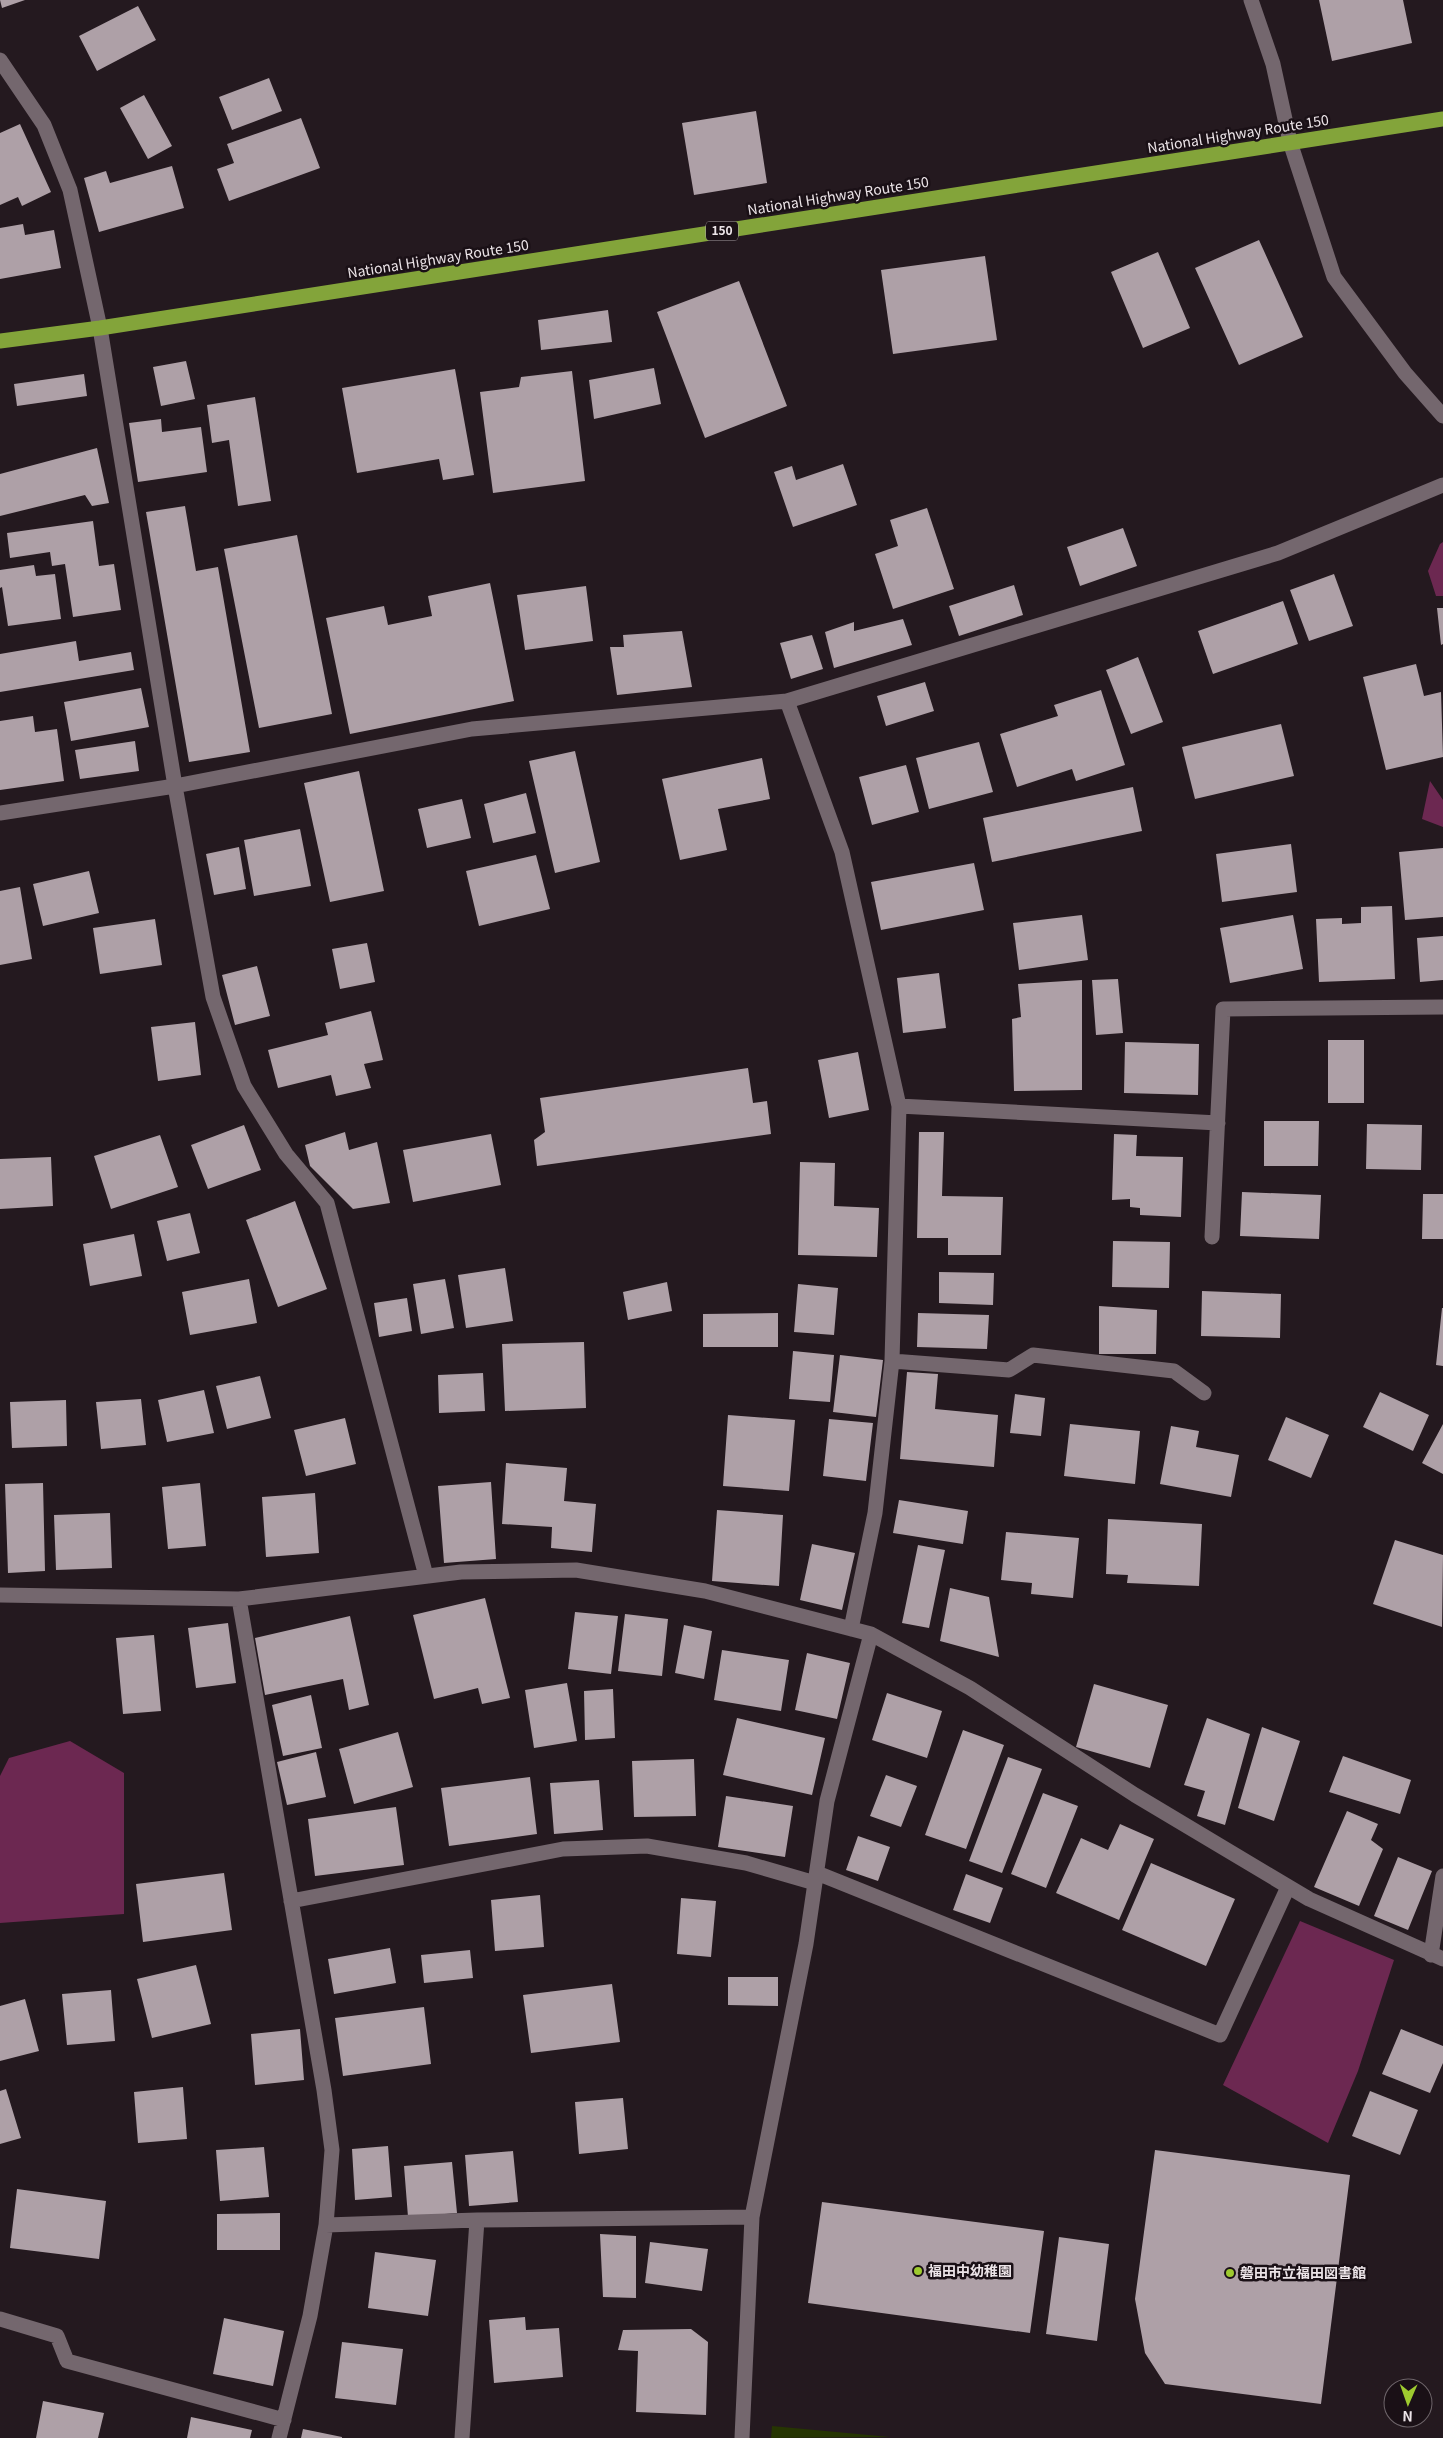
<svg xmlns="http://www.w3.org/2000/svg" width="1443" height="2438" font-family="Georgia,'Noto Sans JP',serif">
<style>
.green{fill:#6c2851}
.water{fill:#263502}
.building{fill:#aea0a7}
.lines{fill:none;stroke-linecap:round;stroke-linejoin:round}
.street{stroke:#74676e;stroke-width:15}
.secondary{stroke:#74676e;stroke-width:15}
.highway{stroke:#83a43a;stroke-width:15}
.poi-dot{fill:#9eca2f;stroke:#1a1016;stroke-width:2}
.labels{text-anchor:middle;stroke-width:5;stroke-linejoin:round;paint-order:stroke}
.shield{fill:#1a1016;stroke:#ada4a9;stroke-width:1}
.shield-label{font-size:12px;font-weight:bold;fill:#ece4e8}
.street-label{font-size:14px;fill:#ece4e8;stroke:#1a1016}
.poi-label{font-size:14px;font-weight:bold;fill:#ece4e8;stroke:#1a1016;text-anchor:start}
</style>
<rect width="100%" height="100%" fill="#24191f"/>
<path class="green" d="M1443 542V596H1436L1428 571 1440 544Z
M1430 781 1443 800V827L1422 819Z
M70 1741 124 1773V1914L0 1923V1776L9 1758Z
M1300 1921 1394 1960 1358 2071 1328 2143 1223 2085Z"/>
<path class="water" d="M772 2426 890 2437 771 2438Z"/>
<path class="building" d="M0 0H25L2 8Z
M1319 0H1403L1412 43 1332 61Z
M138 6 156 40 97 71 79 36Z
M269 78 282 111 232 130 219 97Z
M144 95 172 146 148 159 120 108Z
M756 111 767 183 694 195 682 123Z
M301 118 320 168 229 201 217 169 234 163 227 144Z
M20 124 51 192 22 206 18 197 0 205V133Z
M172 166 184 208 99 232 84 178 106 171 110 183Z
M23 224 25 235 54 230 61 268 0 279V228Z
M1259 240 1303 337 1239 365 1195 268Z
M1158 252 1190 328 1143 348 1111 272Z
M985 256 997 340 893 354 881 270Z
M739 281 787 406 705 438 657 312Z
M608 310 612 342 541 350 538 320Z
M186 361 195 399 161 406 153 367Z
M654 368 661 404 594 419 589 380Z
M455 369 474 475 443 480 439 459 357 473 342 388Z
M572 371 585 481 493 493 480 392 519 387 521 377Z
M84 374 87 396 17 406 14 384Z
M255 397 271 501 238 506 229 440 212 443 207 405Z
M161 419 162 432 201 427 207 472 138 482 129 423Z
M97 448 109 503 92 506 85 495 0 516V474Z
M843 464 857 505 793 527 774 472 792 466 796 480Z
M185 506 196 571 218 567 250 752 189 762 146 512Z
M927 508 954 589 893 609 875 554 898 546 890 520Z
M93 521 99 566 114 564 121 610 73 617 65 564 52 566 50 552 10 558 7 533Z
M1123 528 1137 566 1080 586 1067 547Z
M297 535 332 714 259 728 224 549Z
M34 565 36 576 55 574 61 619 8 626 2 587 0 588V570Z
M1334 574 1353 626 1309 641 1290 590Z
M490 583 514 701 350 734 326 618 384 606 388 625 432 616 428 596Z
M1014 585 1023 615 959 636 949 606Z
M586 586 593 641 525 650 517 595Z
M1283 601 1298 644 1213 674 1198 631Z
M1437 608H1443V644L1441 645Z
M903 619 912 645 834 668 825 632 854 622V631Z
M682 631 692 687 617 695 610 647H624L623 635Z
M812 635 823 669 791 679 780 643Z
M76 641 79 661 131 652 134 670 0 692V654Z
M1138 657 1163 722 1131 734 1106 670Z
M1416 664 1424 696 1441 692 1443 757 1386 770 1363 677Z
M925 682 934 711 886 726 877 696Z
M141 688 149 727 71 741 64 702Z
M1101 690 1125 765 1076 781 1072 769 1017 787 1000 734 1058 716 1054 705Z
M33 716 35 732 57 729 64 781 0 790V721Z
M1281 724 1294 776 1195 799 1182 747Z
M135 741 139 771 80 779 75 750Z
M979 742 993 792 929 809 916 758Z
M575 751 600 862 555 873 529 761Z
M762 758 770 799 718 809 727 850 680 860 662 779Z
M906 765 919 812 872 825 859 777Z
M359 771 384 891 330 902 304 783Z
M1133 787 1142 831 992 862 983 818Z
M526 793 536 833 493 843 484 804Z
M462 799 471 838 427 848 418 809Z
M300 829 311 886 254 896 244 840Z
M1291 844 1297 892 1222 902 1216 854Z
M239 847 246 889 214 895 206 854Z
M1443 848V917L1405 920 1399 852Z
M536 855 550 909 479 926 466 871Z
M974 863 984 910 881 930 871 882Z
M89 871 99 913 43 926 33 884Z
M20 887 32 959 0 965V891Z
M1392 906 1395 979 1319 982 1316 919 1342 918V924L1361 923V907Z
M1082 915 1088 960 1019 970 1013 923Z
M1293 915 1303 969 1230 983 1220 928Z
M155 919 162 965 100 974 93 928Z
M1443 936V980L1420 982 1417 938Z
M367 943 375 982 340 989 332 949Z
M257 966 270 1016 235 1025 222 975Z
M939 973 946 1028 903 1033 897 978Z
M1118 979 1123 1033 1096 1035 1092 980Z
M1082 980V1090L1014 1091 1012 1019 1021 1017 1018 984Z
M371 1011 383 1060 364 1064 371 1088 336 1096 331 1075 278 1088 268 1050 328 1035 325 1023Z
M195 1022 201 1075 158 1081 151 1027Z
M1328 1040H1364V1103H1328Z
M1125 1042 1199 1044 1198 1095 1124 1093Z
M858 1052 869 1110 829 1118 818 1060Z
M748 1068 753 1103 767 1101 771 1134 537 1166 534 1140 545 1132 540 1098Z
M1264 1121H1319L1318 1166H1264Z
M1367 1124 1422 1125 1421 1170 1366 1169Z
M244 1125 261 1170 208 1189 191 1145Z
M345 1132 349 1150 377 1142 390 1203 353 1209 310 1166 305 1145Z
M919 1132H944L942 1196 1003 1197 1001 1255H948V1238H917Z
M491 1134 501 1185 413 1202 403 1150Z
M1114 1134 1137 1135 1136 1156 1183 1157 1181 1217 1140 1215V1208L1130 1207V1199L1112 1200Z
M160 1135 178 1187 111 1209 94 1156Z
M51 1157 53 1206 0 1209V1159Z
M800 1162 835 1163 834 1206 879 1208 877 1257 798 1255Z
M1242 1192 1321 1195 1319 1239 1240 1236Z
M1423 1194H1443V1239H1422Z
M295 1201 327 1289 278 1307 246 1220Z
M190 1213 200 1253 167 1261 157 1221Z
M134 1234 142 1276 90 1286 83 1244Z
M1113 1241 1170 1242 1169 1288 1112 1287Z
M505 1268 513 1321 466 1328 458 1275Z
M939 1272 994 1273 993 1305 939 1303Z
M249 1279 257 1323 190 1335 182 1292Z
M445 1279 454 1328 421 1334 413 1284Z
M667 1282 672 1311 628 1320 623 1292Z
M798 1284 838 1288 834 1335 794 1332Z
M1202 1291 1281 1294 1280 1338 1201 1336Z
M407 1298 412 1331 379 1337 374 1303Z
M1099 1306 1157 1310 1156 1354H1099Z
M1442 1308H1443V1366L1436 1365Z
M778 1313V1347H703V1314Z
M918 1313 989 1315 987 1349 917 1347Z
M584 1342 586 1408 505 1411 502 1344Z
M793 1351 834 1355 830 1402 789 1399Z
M840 1355 883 1360 876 1417 833 1412Z
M907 1372 938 1374 935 1409 998 1415 994 1467 900 1459Z
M483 1373 485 1411 439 1413 438 1375Z
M260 1376 271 1418 227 1429 216 1386Z
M204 1390 214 1433 167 1442 158 1400Z
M1380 1392 1429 1415 1413 1451 1363 1427Z
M1015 1394 1045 1398 1041 1436 1010 1433Z
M141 1399 146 1445 101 1449 96 1402Z
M66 1400 67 1446 12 1448 10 1402Z
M728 1415 795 1420 789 1491 723 1486Z
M1286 1417 1329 1435 1311 1478 1268 1460Z
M345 1418 356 1464 306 1476 294 1430Z
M829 1419 873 1423 866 1481 823 1476Z
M1070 1424 1140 1431 1135 1484 1064 1476Z
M1443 1424V1474L1422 1463Z
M1171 1426 1199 1431 1196 1447 1239 1455 1231 1497 1160 1484Z
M506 1463 567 1468 564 1501 596 1504 592 1552 551 1548 552 1527 502 1524Z
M491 1482 496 1559 444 1563 438 1486Z
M43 1483 45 1571 8 1573 5 1484Z
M200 1483 206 1546 168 1549 162 1487Z
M315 1493 319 1553 266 1557 262 1497Z
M899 1500 968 1511 963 1544 893 1533Z
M717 1510 783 1515 779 1586 712 1581Z
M110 1513 112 1568 56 1570 54 1515Z
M1108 1519 1202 1524 1199 1586 1127 1583 1128 1575 1106 1574Z
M1006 1532 1079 1538 1073 1598 1031 1594 1032 1583 1001 1580Z
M1395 1540 1443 1555 1442 1627 1373 1604Z
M812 1544 855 1553 842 1610 800 1600Z
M918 1545 945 1550 929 1628 902 1623Z
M950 1588 989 1597 999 1657 940 1641Z
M485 1598 510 1698 482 1704 478 1688 434 1699 413 1615Z
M575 1612 618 1616 611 1674 568 1669Z
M625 1614 668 1619 662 1676 618 1671Z
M350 1616 369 1705 349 1710 343 1679 265 1695 255 1638Z
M228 1623 236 1683 196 1688 188 1628Z
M684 1625 712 1631 704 1679 675 1673Z
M154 1635 161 1711 123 1714 116 1638Z
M722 1650 789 1660 781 1711 714 1700Z
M807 1653 850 1663 837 1719 795 1710Z
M567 1683 577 1741 534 1748 525 1690Z
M1094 1684 1168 1705 1150 1768 1076 1747Z
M613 1689 615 1738 585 1740 584 1691Z
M887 1693 942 1711 927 1758 872 1740Z
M311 1695 322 1748 283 1756 272 1705Z
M737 1718 825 1738 812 1795 723 1775Z
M1207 1718 1250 1734 1225 1825 1197 1816 1205 1791 1184 1785Z
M1262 1727 1300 1741 1274 1821 1238 1808Z
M963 1730 1004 1745 966 1849 925 1835Z
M398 1732 413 1787 354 1804 339 1749Z
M316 1752 326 1797 287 1805 277 1762Z
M1343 1756 1411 1780 1400 1814 1329 1792Z
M1008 1757 1042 1769 1002 1873 969 1861Z
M694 1759 696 1816 634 1817 632 1761Z
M886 1775 917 1786 901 1827 870 1816Z
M530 1777 537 1834 449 1846 441 1788Z
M599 1780 603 1830 554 1834 550 1783Z
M1043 1793 1078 1806 1046 1888 1011 1874Z
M726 1796 793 1806 785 1857 718 1847Z
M396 1807 404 1865 315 1876 308 1819Z
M1347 1811 1378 1824 1371 1840 1383 1849 1359 1906 1314 1887Z
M1120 1824 1154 1839 1119 1920 1056 1893 1081 1838 1108 1850Z
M858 1836 890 1847 878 1881 846 1870Z
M1398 1857 1432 1871 1408 1930 1374 1916Z
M1151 1863 1235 1899 1206 1966 1122 1930Z
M224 1873 232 1930 143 1942 136 1884Z
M966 1874 1003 1888 990 1923 953 1910Z
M540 1895 544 1947 495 1951 491 1900Z
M681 1898 716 1901 711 1957 677 1954Z
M390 1948 396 1983 334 1994 328 1959Z
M470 1950 473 1978 424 1983 421 1955Z
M196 1965 211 2024 152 2038 137 1979Z
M728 1977H778V2006L728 2005Z
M612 1984 620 2042 531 2053 523 1995Z
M111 1990 115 2041 67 2045 62 1994Z
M25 1999 39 2051 0 2061V2006Z
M424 2007 431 2064 343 2076 335 2018Z
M300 2029 304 2080 255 2085 251 2034Z
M1401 2029 1443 2046V2063L1430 2093 1382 2074Z
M183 2087 187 2139 138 2143 134 2092Z
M6 2089 21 2138 0 2144V2091Z
M1370 2091 1418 2110 1400 2155 1352 2136Z
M623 2098 628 2149 579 2154 575 2102Z
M388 2146 392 2197 355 2200 352 2149Z
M264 2147 269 2197 220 2201 216 2150Z
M1155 2150 1350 2175 1321 2404 1165 2384 1145 2353 1135 2299Z
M513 2151 518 2202 469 2206 465 2155Z
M452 2162 457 2213 408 2217 404 2166Z
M17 2189 106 2201 99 2259 10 2248Z
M822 2202 1044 2231 1030 2333 808 2303Z
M280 2213V2250H217V2214Z
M600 2234 636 2236V2298L603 2297Z
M1059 2237 1109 2244 1097 2341 1046 2334Z
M650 2242 708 2249 702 2291 645 2283Z
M375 2252 436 2260 428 2316 368 2308Z
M525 2317 526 2330 559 2328 563 2377 494 2383 489 2320Z
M224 2318 284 2331 273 2386 213 2374Z
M691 2329 708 2342 706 2415 636 2412 638 2351 618 2350 623 2330Z
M342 2342 403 2349 396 2405 335 2398Z
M43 2401 104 2413 98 2438H36Z
M191 2417 252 2430 250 2438H187Z
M303 2429 342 2437V2438H301Z"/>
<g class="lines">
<path class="street" d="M1251 0 1273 64 1290 142
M0 60 44 125 70 190 100 328 175 786 213 997 244 1086 286 1154 327 1203 426 1576
M787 701 842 852 899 1106 892 1361 875 1513 851 1629
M0 813 175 786 472 729 787 701 1278 553 1443 485
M899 1106 1218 1123
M1212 1237 1223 1009 1443 1007
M892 1361 1009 1370 1033 1355 1174 1371 1204 1393
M0 1595 239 1599 461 1572 576 1570 705 1591 871 1634 970 1688 1135 1795 1309 1899 1443 1959
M239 1599 324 2090 332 2150 326 2225 310 2316 279 2438
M817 1873 1220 2035 1288 1887
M291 1901 563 1849 647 1846 746 1863 815 1883
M1431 1955 1443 1876
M326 2225 477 2220 752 2217
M0 2319 57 2336 67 2361 284 2420
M462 2438 477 2220
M742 2438 752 2217 806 1944 827 1801 871 1634"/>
<path class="secondary" d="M1290 142 1334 277 1405 373 1443 416"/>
<path class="highway" d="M0 341 100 328 1443 119"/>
</g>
<g class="poi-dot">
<circle cx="918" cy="2271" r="5"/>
<circle cx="1230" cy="2273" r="5"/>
</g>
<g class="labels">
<rect class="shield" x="706" y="221.5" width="32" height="19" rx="4"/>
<g class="shield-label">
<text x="722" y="235">150</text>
</g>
<g class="street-label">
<text transform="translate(1238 134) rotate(-9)" y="5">National Highway Route 150</text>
<text transform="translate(838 196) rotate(-9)" y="5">National Highway Route 150</text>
<text transform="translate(438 259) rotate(-9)" y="5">National Highway Route 150</text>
</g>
<g class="poi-label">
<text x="928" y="2276">福田中幼稚園</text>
<text x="1240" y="2278">磐田市立福田図書館</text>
</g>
</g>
<g transform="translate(1408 2403) rotate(182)"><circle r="24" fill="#1a1016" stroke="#6e656a"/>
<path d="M0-4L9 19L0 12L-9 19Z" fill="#9eca2f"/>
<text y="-8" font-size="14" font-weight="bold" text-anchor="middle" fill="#ece4e8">N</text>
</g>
</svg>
